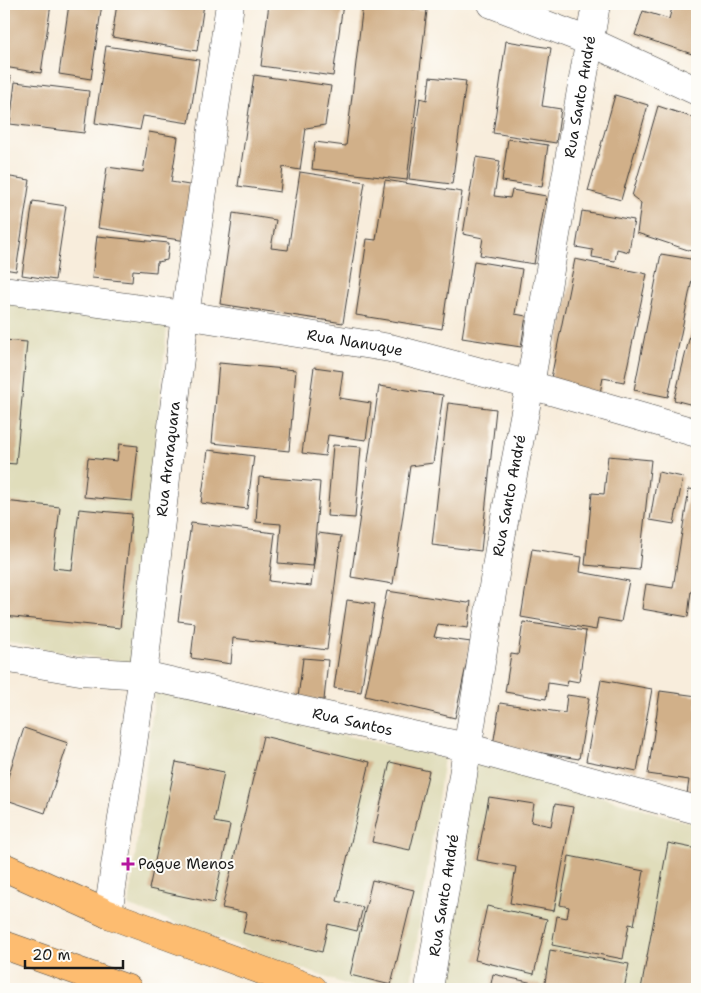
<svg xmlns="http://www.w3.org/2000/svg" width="701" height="993" font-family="'Shantell Sans',sans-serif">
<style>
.built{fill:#e0ddbb}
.building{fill:#d1b089}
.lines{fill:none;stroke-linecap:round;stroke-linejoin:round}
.minor-casing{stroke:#3d3b39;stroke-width:29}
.primary-casing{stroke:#3d3b39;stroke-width:29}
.minor{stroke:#fff;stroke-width:28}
.primary{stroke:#fdbc70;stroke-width:28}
.poi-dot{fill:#b5179e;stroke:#fdfcf7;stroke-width:2}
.labels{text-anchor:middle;stroke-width:4;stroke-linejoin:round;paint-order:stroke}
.street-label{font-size:15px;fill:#1c1c1c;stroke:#fdfcf7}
.poi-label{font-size:15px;fill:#1c1c1c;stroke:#fdfcf7;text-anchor:start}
</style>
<rect width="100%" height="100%" fill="#fdfcf7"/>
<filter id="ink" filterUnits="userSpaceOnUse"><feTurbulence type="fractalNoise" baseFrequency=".02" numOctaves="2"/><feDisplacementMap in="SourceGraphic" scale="10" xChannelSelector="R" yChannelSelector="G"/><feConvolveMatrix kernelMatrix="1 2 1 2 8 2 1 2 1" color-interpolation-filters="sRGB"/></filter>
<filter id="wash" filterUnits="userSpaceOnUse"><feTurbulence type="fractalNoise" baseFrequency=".0096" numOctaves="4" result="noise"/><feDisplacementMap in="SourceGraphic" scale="20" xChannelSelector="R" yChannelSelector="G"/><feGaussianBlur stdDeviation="1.12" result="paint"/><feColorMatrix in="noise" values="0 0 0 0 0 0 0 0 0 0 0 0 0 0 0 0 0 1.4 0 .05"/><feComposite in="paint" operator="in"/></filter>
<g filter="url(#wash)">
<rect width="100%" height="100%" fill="#f8eddc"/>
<path class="built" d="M4 303 168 317 134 664 4 642Z
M155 692 444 758 410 989H358L129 906Z
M473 759 697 825V989H436Z"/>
<g id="blocks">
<path class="building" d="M4 4H51L41 73 4 67Z
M69 4H102L91 79 59 74Z
M117 4H204L197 51 112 37Z
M269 4H343L333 76 261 66Z
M363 4 427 10 407 180 312 169 315 142 346 146Z
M673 4H697V36L692 54 635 35 643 11 669 19Z
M506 41 551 48 542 106 561 109 556 143 493 133Z
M106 46 199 60 189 123 143 116 140 130 95 123Z
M254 75 331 86 325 125 306 128 300 170 283 167 280 192 238 186Z
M4 76 11 77 5 108H4Z
M430 77 466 81 452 184 409 179 420 98 427 100Z
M15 82 89 91 84 133 10 124Z
M615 95 648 105 621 200 588 191Z
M658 106 697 119V253L637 233 641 203 632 196Z
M149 132 178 137 171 182 195 186 187 241 98 228 107 167 143 172Z
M508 139 548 145 542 187 502 181Z
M476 157 500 161 494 196 510 198 512 190 546 196 534 264 480 255 483 238 463 234Z
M300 172 365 182 343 323 220 304 233 213 276 220 271 248 288 250Z
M4 176 30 180 16 271 4 269Z
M385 180 462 192 442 329 356 315 367 239 376 240Z
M33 201 66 206 55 280 22 275Z
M582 211 634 220 629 252 617 249 615 261 592 257 593 250 576 247Z
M97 236 169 243 167 260 157 262 156 272 133 270 132 282 92 278Z
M661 254 696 260 668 397 634 390Z
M575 259 647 274 624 382 603 378 600 393 550 383Z
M474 261 522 269 515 314 526 316 521 347 462 338Z
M697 307V406L674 400Z
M4 340 27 342 16 464 4 463Z
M219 363 296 370 289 451 212 443Z
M314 367 343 371 339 398 371 403 366 440 328 435 325 456 302 453Z
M379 386 443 395 433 463 410 466 393 584 351 577Z
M448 403 496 409 481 551 432 545Z
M119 444 138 446 132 501 84 497 88 458 117 461Z
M333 445 361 447 355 518 327 516Z
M208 450 254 456 247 509 201 503Z
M608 456 651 460 639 570 585 565 592 493 604 494Z
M658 472 683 477 674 524 650 520Z
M259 477 320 482 313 566 278 563 281 524 256 522Z
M689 489 697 490V592L691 591 688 617 642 609 646 584 673 588Z
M4 501 60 507 53 568 72 570 79 509 132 514 120 628 4 616Z
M191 523 275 533 269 581 311 586 318 533 341 536 327 650 233 638 231 664 191 658 195 623 178 621Z
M532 549 582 557 580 572 629 581 621 622 598 618 596 630 521 617Z
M387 591 468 603 471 601 468 628 438 624 434 637 471 642 455 718 365 696Z
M347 600 375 604 361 692 334 688Z
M523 622 586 631 579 682 568 680 567 686 548 683 546 699 505 692 511 654 518 655Z
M303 658 328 660 324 700 298 698Z
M601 680 652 689 637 771 586 761Z
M660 691 697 696V796L687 794 689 780 648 774Z
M567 695 589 698 579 759 493 745 500 703 565 713Z
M24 728 68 743 45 813 4 799V789Z
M263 736 370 762 337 901 363 907 357 931 328 924 322 952 243 933 247 913 222 908Z
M176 762 224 772 214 822 230 825 214 903 149 889Z
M390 762 429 771 410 850 372 842Z
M489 797 534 804 531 822 551 826 555 804 573 807 554 911 510 903 516 867 477 860Z
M668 843 697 849V989H641Z
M569 856 644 871 634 925 629 924 623 959 552 945 557 916 567 918 569 907 560 905Z
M372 880 414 890 391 985 350 975Z
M487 906 547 919 534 974 475 960Z
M550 950 629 964 624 989H544Z
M493 974 542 985 541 989H490Z"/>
</g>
</g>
<g filter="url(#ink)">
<use href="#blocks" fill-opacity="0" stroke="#3d3b39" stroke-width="1"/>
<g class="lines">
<g class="minor-casing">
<g id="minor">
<path d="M492 4 591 42 697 91"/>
<path id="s1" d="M4 290 185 315 390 348 530 385 697 433"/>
<path id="s2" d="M4 658 80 671 143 675 466 747 697 810"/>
<path id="s3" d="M108 914 143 675 185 315 230 4"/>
<path id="s4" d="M429 989 500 543 530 385 596 4"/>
</g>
</g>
<g class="primary-casing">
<path id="primary" d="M4 867 108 914 313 989
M4 945 128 989"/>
</g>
<use href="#minor" class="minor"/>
<use href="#primary" class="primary"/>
</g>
</g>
<path class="poi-dot" d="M125.5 856.5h5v5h5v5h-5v5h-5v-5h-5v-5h5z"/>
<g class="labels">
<g class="street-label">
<text dy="5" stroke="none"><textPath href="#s4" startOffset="905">Rua Santo André</textPath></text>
<text dy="5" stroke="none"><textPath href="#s1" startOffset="355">Rua Nanuque</textPath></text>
<text dy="5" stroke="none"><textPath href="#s3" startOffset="459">Rua Araraquara</textPath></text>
<text dy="5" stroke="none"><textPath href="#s4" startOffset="500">Rua Santo André</textPath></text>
<text dy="5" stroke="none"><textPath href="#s2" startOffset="355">Rua Santos</textPath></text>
<text dy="5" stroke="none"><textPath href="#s4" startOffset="95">Rua Santo André</textPath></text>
</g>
<g class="poi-label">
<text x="138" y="869">Pague Menos</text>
</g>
</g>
<rect width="701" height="993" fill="none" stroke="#fdfcf7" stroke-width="20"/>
<path d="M25 960v8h98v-8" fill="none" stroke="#1c1c1c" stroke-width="2.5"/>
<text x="32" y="960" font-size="15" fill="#1c1c1c" stroke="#fdfcf7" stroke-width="4" paint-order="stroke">20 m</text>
</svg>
